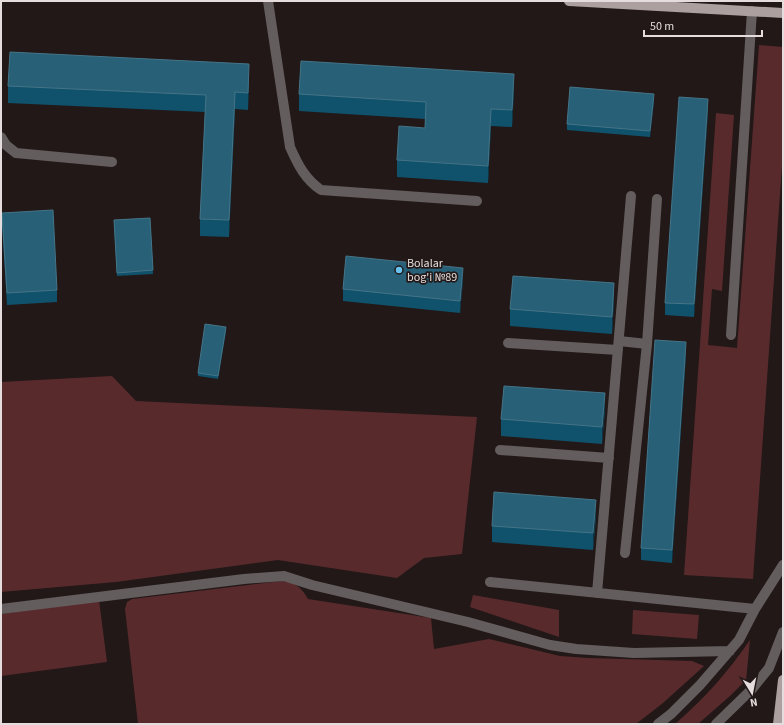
<svg xmlns="http://www.w3.org/2000/svg" width="784" height="725" font-family="'Source Sans 3',sans-serif">
<style>
.green{fill:#592a2c}
.lines{fill:none;stroke-linecap:round;stroke-linejoin:round}
.minor{stroke:#635d5d;stroke-width:10}
.major{stroke:#ac9f9f;stroke-width:10}
.wall{fill:#10526b}
.shaded-wall{fill:#0e3444}
.building{fill:#276077;stroke:#457487}
.poi-dot{fill:#69c3f1;stroke:#221818;stroke-width:1.5}
.labels{text-anchor:middle;stroke-width:3.5;stroke-linejoin:round;paint-order:stroke}
.poi-label{font-size:12px;fill:#e5dddd;stroke:#221818;text-anchor:start}
</style>
<rect width="100%" height="100%" fill="#221818"/>
<path class="green" d="M759 45 783 47V151L753 579 684 575 716 113 734 115 722 291 712 289 708 345 737 348Z
M112 376 136 401 477 417 462 554 424 558 397 578 278 560 116 582 1 592V382Z
M282 581C295 582 302 588 308 599L431 618 434 649 489 639 560 656 589 658 692 661 704 666 663 703 636 724H138L125 609 127 602 132 599Z
M473 595 559 610V637L470 607Z
M99 600 107 662 1 676V614Z
M633 610 699 615 697 639 632 634Z
M750 640 746 680 730 696 698 724H675C705 698 727 673 750 640Z"/>
<g class="lines">
<path class="minor" d="M268 1 290 147C298 165 305 179 321 190L477 201
M1 137 6 145 16 153 112 162
M731 335 752 11
M619 341 647 344
M508 343 618 350
M500 450 609 458
M625 553 647 344 657 199
M490 582 755 609
M597 593 631 196
M1 609 244 579 284 576 312 585 468 622 550 645 576 649 634 653 730 651
M658 724 671 714 700 685 739 640 755 609 783 565
M716 724 752 689 769 668 783 632"/>
<path class="major" d="M569 1 783 13
M778 724 783 680"/>
</g>
<path class="wall" d="M249 81 248 110 235 109 229 237 200 236V219L205 112 8 103V86Z
M514 91 512 127 491 126 488 183 397 177V160L425 128V119L299 111V94Z
M654 101 650 137 567 130V124Z
M708 111 694 317 665 315V303Z
M2 213 57 290V302L7 305 2 225Z
M150 218 153 274 117 276 114 220Z
M463 280 460 313 343 301V289Z
M614 300 612 334 510 326V309Z
M226 331 218 379 198 376V373Z
M686 354 672 563 641 560V548Z
M605 410 602 444 501 436V419Z
M596 517 593 550 492 542V526Z"/>
<path class="shaded-wall" d="M249 64V81L248 110V93Z
M514 74V91L512 127V110Z
M235 92V109L229 237V220Z
M654 94V101L650 137V131Z
M708 99V111L694 317V304Z
M491 109V126L488 183V166Z
M463 268V280L460 313V301Z
M614 283V300L612 334V317Z
M226 327V331L218 379V376Z
M686 342V354L672 563V550Z
M605 393V410L602 444V427Z
M596 500V517L593 550V533Z"/>
<path class="building" d="M10 52 249 64 248 93 235 92 229 220 200 219 206 95 8 86Z
M301 61 514 74 512 110 491 109 488 166 397 160 399 126 425 128 426 102 299 94Z
M570 87 654 94 650 131 567 124Z
M679 97 708 99 694 304 665 303Z
M53 210 57 290 7 293 2 213Z
M150 218 153 270 117 273 114 220Z
M346 256 463 268 460 301 343 289Z
M513 276 614 283 612 317 510 309Z
M205 324 226 327 218 376 198 373Z
M655 340 686 342 672 550 641 548Z
M504 386 605 393 602 427 501 419Z
M494 492 596 500 593 533 492 526Z"/>
<circle class="poi-dot" cx="399" cy="270" r="4"/>
<g class="labels">
<g class="poi-label">
<text x="407" y="267">Bolalar<tspan x="407" dy="14">bog'i №89</tspan></text>
</g>
</g>
<rect width="784" height="725" fill="none" stroke="#e5dddd" stroke-width="4"/>
<g transform="translate(752 693) rotate(170)" stroke="#221818" stroke-width="3" paint-order="stroke">
<path d="M0-3L7 15L0 10L-7 15Z" fill="#e5dddd"/>
<text y="-6" font-size="11" font-weight="bold" text-anchor="middle" fill="#e5dddd">N</text>
</g>
<path d="M644 30v6h118v-6" fill="none" stroke="#e5dddd" stroke-width="2"/>
<text x="650" y="30" font-size="12" fill="#e5dddd" stroke="#221818" stroke-width="3" paint-order="stroke">50 m</text>
</svg>
